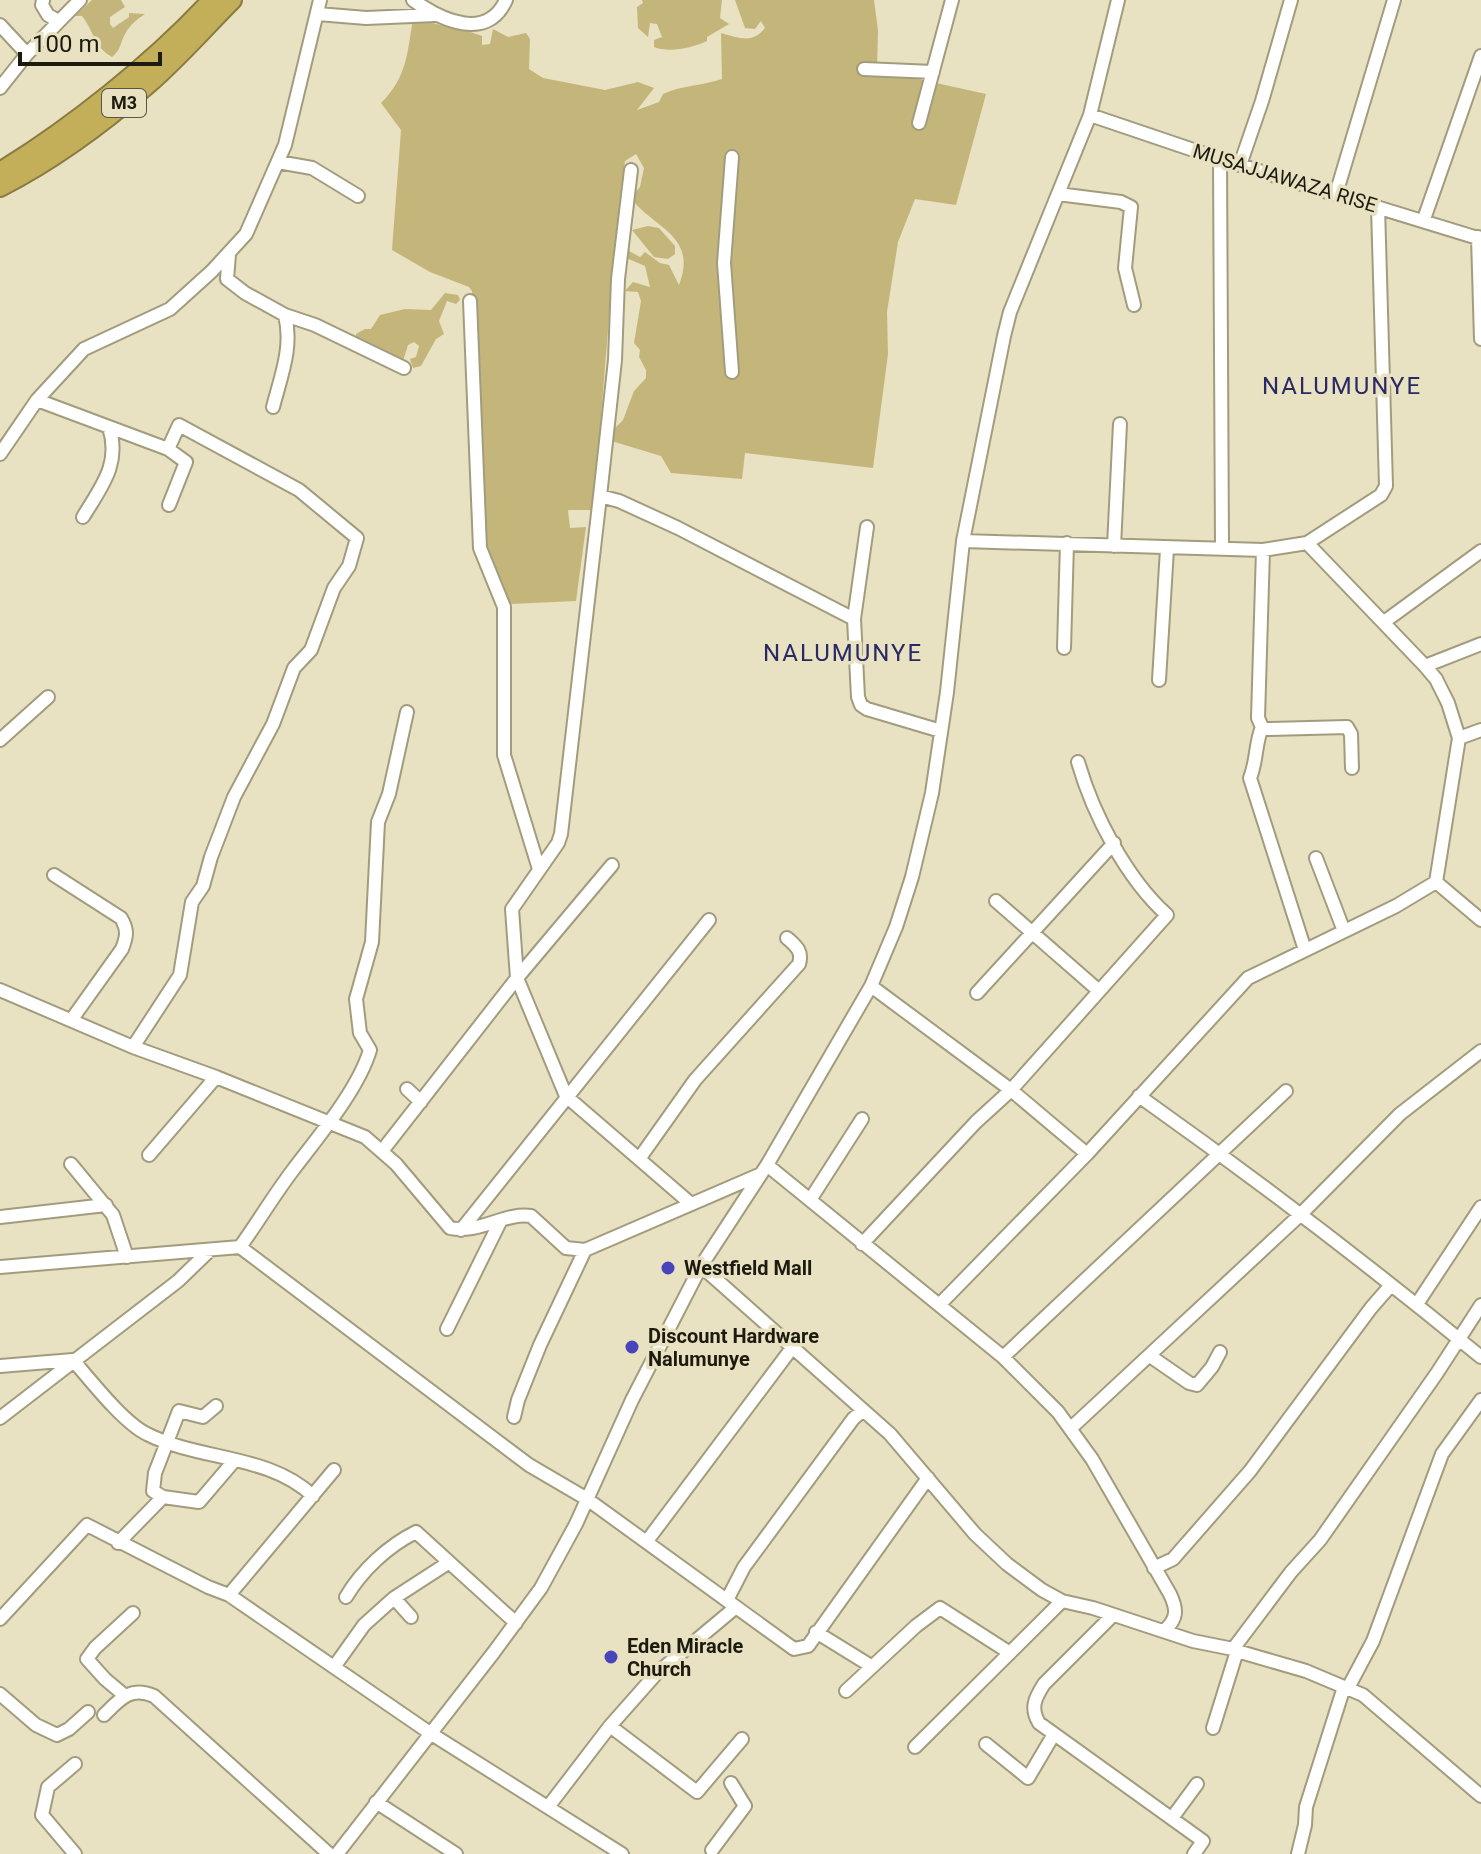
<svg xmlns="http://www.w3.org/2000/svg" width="1481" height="1854" font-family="Roboto,sans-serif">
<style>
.green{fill:#c4b67a}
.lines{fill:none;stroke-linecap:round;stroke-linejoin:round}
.minor-casing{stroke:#a29c7e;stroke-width:16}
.highway-casing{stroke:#897b40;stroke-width:22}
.minor{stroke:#fff;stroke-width:12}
.highway{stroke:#c3af5a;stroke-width:18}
.poi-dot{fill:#4a44ba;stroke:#e8e1c2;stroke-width:3}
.labels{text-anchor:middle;stroke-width:7;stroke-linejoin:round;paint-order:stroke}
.shield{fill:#e8e1c2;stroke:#5a5645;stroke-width:2}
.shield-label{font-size:18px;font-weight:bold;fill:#1d1a0f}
.street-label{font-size:20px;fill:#1d1a0f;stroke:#e8e1c2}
.poi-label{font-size:20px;font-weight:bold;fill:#1d1a0f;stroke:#e8e1c2;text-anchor:start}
.quarter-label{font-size:24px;letter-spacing:2px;fill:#292963;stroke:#e8e1c2}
</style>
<rect width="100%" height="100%" fill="#e8e1c2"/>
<path class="green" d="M92 0H121L125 7 110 17V24L113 28 129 17V13L145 14C137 19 130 25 125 34 120 43 121 50 112 57 94 47 94 31 82 16H75Z
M642 0H722L720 18 729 24 707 37V41C692 48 669 53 654 47V40L662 37 657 24 650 23 648 37 638 28 637 7 643 3Z
M735 0H874L878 30 877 70 986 94 956 205 915 199 898 242 887 312 888 354 873 468 745 453 742 479 671 473 661 456 608 440 609 434 623 420 634 391 646 378V370L639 357 640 350 634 343 641 301 638 292 625 291 633 282 650 287 645 266 624 257 625 253 629 251 640 257 645 252 660 263 669 265 679 285C697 238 659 230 635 203L633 195 640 187 644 168 636 154 625 161C610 277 604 394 593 510H568L570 528 586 527 576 601 510 604 485 547 472 291 469 287 430 272 392 250 401 130 381 103C407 77 407 54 413 19L465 30 482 36V45L490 44 493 29 508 37 526 33 530 39 529 69 543 78 605 90 638 82 654 88 637 110 659 102 663 94C683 85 701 86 722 79L721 33C739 38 753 44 765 28L761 21 755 29 745 28Z
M648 226 659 228 675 246V254L668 259 654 257 632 230Z
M445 293 458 295 460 300 456 304 447 301 439 321 444 334 436 339 421 366 413 368 410 359 416 357 419 346 414 342 408 345 402 364 356 342V334L365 329H371L380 315 405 309 431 310Z"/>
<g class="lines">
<g class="minor-casing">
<path id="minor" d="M43 0 42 5 48 15 58 21
M413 0C441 20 487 42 506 0
M318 14 366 18 435 15
M0 25 27 54
M864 69 933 72
M0 88 27 54 80 0
M1090 115 1220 159 1481 239
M919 123 952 0
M1220 159 1222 548
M278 162 312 168 358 196
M1240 165 1262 101 1291 0
M1058 194 1121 202 1131 207 1125 268 1134 305
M1336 194 1394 0
M1424 219 1481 56
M1478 237 1481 339
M229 254 227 279 245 293 285 315C293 347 281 376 273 407
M470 301 480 548 504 607V755L539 869
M285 315 315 325 404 368
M732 372 724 263 732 157
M37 400 168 449 179 425 299 490 357 538 349 566 334 588 311 650 294 668 273 724 234 797 211 857 203 886 192 902 180 975 133 1047
M168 449 186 462 169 505
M0 454 37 400 84 349 170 309 212 271 246 234 285 145 320 0
M600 496 615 360 618 279 631 170
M83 517C101 487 121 464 109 427
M867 527 854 619 858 697 861 705 867 709 941 731
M1307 543 1381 495 1386 486 1378 207
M1114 546 1120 424
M1263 550 1258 718 1262 727C1255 744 1257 761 1250 778L1305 950
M1384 622 1481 551
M1064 648 1067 543
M1425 666 1481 644
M1159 680 1167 549
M1262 727 1268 729 1347 727 1351 734 1352 768
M1459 738 1481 730
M0 740 48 697
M1316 858 1344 931
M612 865 517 978 566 1096 690 1203
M54 875 121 918C128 930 127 936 122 949L72 1019
M1436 882 1481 920
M996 901 1098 990
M871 986 1011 1090 1087 1154 1248 978 1396 906 1436 882 1459 738 1448 703 1436 679 1425 666 1307 543 1263 550 963 541
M0 990 133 1047 216 1077 365 1137 396 1164 450 1228C480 1234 505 1212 531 1216L566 1248 585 1250 761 1174
M977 993 1114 843
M407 1089 421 1102
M1139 1096C1256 1179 1370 1266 1481 1357
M382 1151 517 978 512 909 558 843 561 834 600 496 619 501 678 528 854 619
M149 1155 216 1077
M639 1159 695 1080 799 964C803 951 796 946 787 938
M71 1164 113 1215 127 1257
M767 1165 1003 1357 1058 1412 1092 1459 1170 1594C1177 1609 1178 1618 1165 1630
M810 1200 862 1119
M0 1217 106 1205
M461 1230 709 920
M862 1244 976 1122 1011 1090 1167 915C1126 878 1093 814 1078 762
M240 1247C258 1222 274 1195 293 1170 318 1137 358 1090 370 1050L360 1033 356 999 372 942 378 822 389 794 407 712
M701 1266 890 1434 975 1534 1007 1564 1042 1590 1062 1601 1093 1608 1193 1641 1233 1649 1291 1572 1320 1540 1437 1373 1481 1305
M0 1267 240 1247 529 1465 587 1499 794 1649 808 1646 928 1478
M940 1304 1087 1154
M1417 1304 1481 1207
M447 1329 500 1222
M1150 1356 1189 1383 1197 1385 1212 1367 1220 1352
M1003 1357 1286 1091
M0 1366 73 1360C91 1381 124 1423 147 1434 200 1461 269 1454 313 1496
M514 1417 518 1400 540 1345 585 1250
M0 1418 178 1281 210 1250
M1071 1428 1300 1215 1400 1114 1481 1051
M163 1497 153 1491 155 1473 179 1411 203 1417 216 1406
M647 1541 792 1348
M118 1543 163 1497 199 1502 234 1461
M1154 1568 1173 1559 1250 1471 1371 1308 1391 1285
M229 1595 334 1470
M346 1597C362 1570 388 1546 416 1532L516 1623
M394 1598 411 1617
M727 1600 744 1567 853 1419 862 1411
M1113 1615 1044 1684C1035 1698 1030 1708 1039 1723L1203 1841 1194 1854
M0 1619 87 1525 208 1587 229 1595 430 1733 622 1854
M816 1632 871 1666
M334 1667 364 1625 394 1598 448 1563
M1348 1688 1373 1641 1442 1454 1481 1400
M846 1691 916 1626 940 1608 1010 1653
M0 1694 36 1725 57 1735 69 1729 88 1712
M124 1695 105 1679 87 1659 95 1648 133 1613
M104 1715C120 1699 130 1686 154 1696L329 1854
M610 1726 697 1792 742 1739
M1213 1728 1237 1651 1306 1671 1363 1695 1481 1796
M986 1744 1028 1778 1054 1734
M915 1747 1062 1601
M376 1802 456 1854
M548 1807 610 1726 656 1674 736 1607
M1172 1818 1197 1784
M721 1838 712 1850 745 1806 731 1783
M75 1854 42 1815 48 1787 75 1764
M337 1854 494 1652 541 1588 576 1524 632 1400 701 1266 767 1165 871 986 896 927 912 877 932 793 947 692 963 541 1004 336 1010 312 1090 115 1118 0
M1298 1854 1305 1825 1306 1807 1344 1687"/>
</g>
<g class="highway-casing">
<path id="highway" d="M0 172C72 128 155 62 212 0
M0 187C53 160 103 123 148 84 178 58 204 28 232 0"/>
</g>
<use href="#minor" class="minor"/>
<use href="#highway" class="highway"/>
</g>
<g class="poi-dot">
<circle cx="668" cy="1268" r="8"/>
<circle cx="632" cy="1347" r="8"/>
<circle cx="611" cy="1657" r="8"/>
</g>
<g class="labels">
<rect class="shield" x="102" y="89" width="44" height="28" rx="6"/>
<g class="shield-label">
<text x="124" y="109">M3</text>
</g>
<g class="street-label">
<text transform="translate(1285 178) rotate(17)" y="7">MUSAJJAWAZA RISE</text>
</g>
<g class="poi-label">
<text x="684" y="1275">Westfield Mall</text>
<text x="648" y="1343">Discount Hardware<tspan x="648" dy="23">Nalumunye</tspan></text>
<text x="627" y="1653">Eden Miracle<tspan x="627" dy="23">Church</tspan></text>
</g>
<g class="quarter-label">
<text x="1342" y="394">NALUMUNYE</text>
<text x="843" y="661">NALUMUNYE</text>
</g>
</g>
<path d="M20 52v12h140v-12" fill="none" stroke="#1d1a0f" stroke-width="4"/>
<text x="32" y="52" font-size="24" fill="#1d1a0f" stroke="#e8e1c2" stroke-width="6" paint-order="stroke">100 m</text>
</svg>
